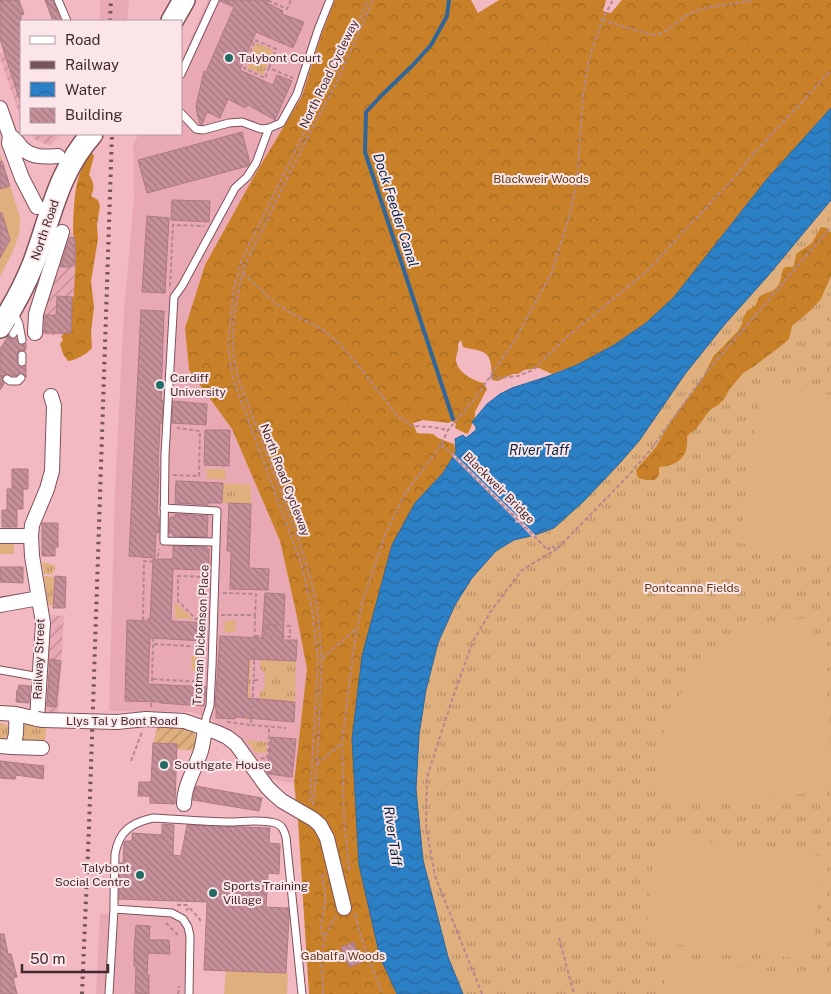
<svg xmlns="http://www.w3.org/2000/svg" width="831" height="994" font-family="'Public Sans',sans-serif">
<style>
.built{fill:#e9a9b4}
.industrial{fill:url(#industrial-furrows)}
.grass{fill:url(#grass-tufts)}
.forest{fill:url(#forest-crowns)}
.garden{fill:url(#garden-furrows)}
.pitch{fill:#dfaf7d}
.water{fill:url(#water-waves);stroke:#326698}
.pier{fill:#f2b9c3}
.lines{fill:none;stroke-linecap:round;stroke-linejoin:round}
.stream{stroke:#326698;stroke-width:4}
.building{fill:url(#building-back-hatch);stroke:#ae7a83}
.lane-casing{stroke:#815059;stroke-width:9}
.street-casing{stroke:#815059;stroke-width:16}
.primary-casing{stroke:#815059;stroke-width:24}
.path{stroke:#b4878f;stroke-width:2;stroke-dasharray:4 2.5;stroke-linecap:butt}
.lane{stroke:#fff;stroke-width:7}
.street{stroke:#fff;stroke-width:14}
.primary{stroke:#fff;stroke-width:21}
.rail{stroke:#75555a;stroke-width:4;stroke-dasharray:2.5 5;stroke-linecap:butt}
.street-bridge-casing{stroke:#815059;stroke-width:16;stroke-linecap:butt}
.street-bridge{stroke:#fff;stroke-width:14}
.poi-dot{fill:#226c66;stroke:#fce5e8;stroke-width:2}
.labels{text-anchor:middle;stroke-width:4;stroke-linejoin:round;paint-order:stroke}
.poi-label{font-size:12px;fill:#412b2f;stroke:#fce5e8;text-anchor:start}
.street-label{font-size:12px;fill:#412b2f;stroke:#fce5e8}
.park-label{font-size:12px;fill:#593b18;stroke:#fce5e8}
.water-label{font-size:14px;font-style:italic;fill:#092b47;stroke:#fce5e8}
</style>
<defs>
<pattern id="industrial-furrows" width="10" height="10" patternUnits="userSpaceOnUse" patternTransform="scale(1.25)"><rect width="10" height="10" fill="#e9a9b4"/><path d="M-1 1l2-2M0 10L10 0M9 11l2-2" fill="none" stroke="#be8a93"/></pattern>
<pattern id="grass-tufts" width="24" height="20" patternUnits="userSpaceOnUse" patternTransform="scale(1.25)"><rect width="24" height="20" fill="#dfaf7d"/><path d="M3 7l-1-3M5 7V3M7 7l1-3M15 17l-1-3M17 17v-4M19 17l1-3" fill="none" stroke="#b68f67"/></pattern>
<pattern id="forest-crowns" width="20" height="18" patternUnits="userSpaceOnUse" patternTransform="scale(1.25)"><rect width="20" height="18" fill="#c88128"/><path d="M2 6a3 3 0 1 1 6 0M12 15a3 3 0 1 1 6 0" fill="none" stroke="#a46a23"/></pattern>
<pattern id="garden-furrows" width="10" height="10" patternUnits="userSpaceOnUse" patternTransform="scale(1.25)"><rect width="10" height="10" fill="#dfaf7d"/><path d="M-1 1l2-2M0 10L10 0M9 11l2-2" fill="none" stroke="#b68f67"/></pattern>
<pattern id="water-waves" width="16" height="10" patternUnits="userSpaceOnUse" patternTransform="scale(1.25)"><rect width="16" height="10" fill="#2c80c5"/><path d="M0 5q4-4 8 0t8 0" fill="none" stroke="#2769a0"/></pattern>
<pattern id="building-back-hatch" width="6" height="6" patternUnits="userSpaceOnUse" patternTransform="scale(1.25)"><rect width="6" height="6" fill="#c59099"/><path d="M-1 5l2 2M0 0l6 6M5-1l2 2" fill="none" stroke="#a2767d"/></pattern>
</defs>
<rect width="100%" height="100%" fill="#f2b9c3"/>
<path class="built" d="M100 0H129L127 21H100Z
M208 0H335L322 33 302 96 253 178 205 265 185 328 189 370 232 429 280 541 296 612 307 669 294 783 268 779 233 734 214 721 192 712 109 711 115 491 124 311 134 198 133 144 139 134H181V61Z
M100 914 159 915 173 918 179 922 183 927 187 934 184 994H96Z"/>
<path class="industrial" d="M21 46V119L0 58V53Z
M29 134H60L50 146 36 140Z
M68 230 70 231 78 238 75 335H43V315Z
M52 615 64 616 58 713 44 712Z"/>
<path class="grass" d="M256 43 273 50 263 75 247 68Z
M831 200V994H463L448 957 423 860 416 789 419 735 426 690 438 643 455 605 472 578 496 551 514 540 535 535 554 528 639 441 685 374 725 324 767 277Z
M207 469H225L226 479H207Z
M223 483 251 485V504L222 503Z
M0 540 14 541V554H0Z
M42 562 55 565V569L53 570V574H44Z
M44 576 54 577 53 605H48Z
M175 602 193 619 175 618Z
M225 621H236L235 632H224Z
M249 638H252L249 720H246Z
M198 655V671H192L191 656Z
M261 659 296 661 295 703 259 699 260 693 264 688 265 674 260 668Z
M0 723 6 725 10 728 9 735 3 740H0Z
M24 723 46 725 45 744 22 742 21 740 22 724Z
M247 740 267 742 266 753 255 752Z"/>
<path class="forest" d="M335 0H471L478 13 499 0H606L603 11 611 13 622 0H831V108L767 179 674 297 646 323 614 345 577 365 552 374 539 368 524 370 518 374H513L498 381 492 380C491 369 493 354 480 351 474 349 469 349 463 347L461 340 458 344C459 352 456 354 456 360 457 372 473 381 484 383L487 389 475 412V418C471 423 472 429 467 434L455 428 456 424 452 421 449 423 423 420 413 423 417 433 433 434 438 438 454 444 456 452 443 473 415 503 352 739 359 865 380 957 397 994H309L298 821 294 783 307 669 296 612 280 541 232 429 189 370 185 328 205 265 253 178 302 96 322 33Z
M90 153H92L94 156 89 175C94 182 95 188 91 196L98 200 100 206 97 225 98 239 91 281 94 307 91 332 92 348C87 354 76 360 68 361L63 354 60 344 63 340 61 337 64 333H71L72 297 74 296C74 280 78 247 73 233 74 205 73 178 90 153Z
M821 227 827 228 830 232H831V276L821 299 811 310 792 326 789 339 781 346 753 367 743 373 729 390 724 399 718 405 710 410 696 429 687 436C689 456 679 466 659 467V475L655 480H646L638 478 636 470 656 447 670 422 703 378 713 357 738 331 742 324 743 318 747 311 756 305C759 290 768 296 776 288 781 283 781 276 783 269L786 267H791L794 266 796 254 812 243Z"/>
<path class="garden" d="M158 726C175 726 204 724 196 751L177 749V744L153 743Z"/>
<path class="pitch" d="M0 154 20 217C22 238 9 259 0 277Z
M761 388 831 395V554L740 543Z
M809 618 825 669 831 750V785L823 791 813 793 711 801 661 796C659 776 657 754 663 734 676 693 700 657 739 636 748 632 757 627 767 624 781 621 795 619 809 618Z
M656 836 823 856 811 960 646 941Z
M667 959 831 978V994H663Z
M226 970 288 973 287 994H224Z"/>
<path class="water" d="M831 108V200L767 277 725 324 685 374 639 441 619 464 584 501 554 528 535 535 514 540 496 551 472 578 455 605 438 643 426 690 419 735 416 789 423 860 448 957 463 994H397L380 957 359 865 352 739 362 656 392 545 415 503 443 473 456 452 455 439 463 435 466 438 476 430V427L472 422 487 404 500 394 512 388 546 377 577 365 614 345 646 323 674 297 767 179Z"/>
<path class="pier" d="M453 453 519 518H521L520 519 537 537 533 538 518 522 516 523 515 522 516 520 451 455Z"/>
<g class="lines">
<path class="stream" d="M449 0 447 16 431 45 412 66 383 94 366 112 365 152 453 419"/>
</g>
<path class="building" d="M0 0H19L24 14 21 15V98H19L0 39Z
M45 0H53L61 21H53Z
M220 0H268L267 3 283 11 282 14 304 22 293 48 256 32 240 70 273 85 277 75 292 81 275 120 248 105 245 108 228 99 220 118 207 112 202 125 200 124 197 113 196 106 204 71 206 72 234 7 220 1Z
M242 132 250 163 248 166 147 193 138 160Z
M2 161 10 186 0 189V162Z
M172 200 210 201 209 222 171 220Z
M0 213H2L10 240 0 258Z
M147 216 169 218 165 293 142 292Z
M70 237 75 238V265L70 267H60Z
M57 296 72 297 71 333H44L45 315H56Z
M141 310 164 311 161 400H163L162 423H160L158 466 159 467 157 516 159 517V533L156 532 155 558 129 556Z
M8 336 12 339 16 338 18 343 20 345H23L26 343V348L25 351 20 350 17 353V362L20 367H24L26 365V378L25 375 22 373H19L16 376 5 374 2 378 4 384 0 390V349Z
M173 401 207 404 206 425 172 423Z
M205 430H230L229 466 204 465Z
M12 469H28V489H23V509H17V527H2V510H7V489H12Z
M176 481 223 483 222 503H208V505L175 503Z
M229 503 251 504 249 568 269 569 268 590 230 589 231 551H227Z
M175 514 208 516 207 537 173 536V533H169L170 517H175Z
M42 523H58V547H55V556H42Z
M173 546 207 547V549H209V570L173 569 171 621 206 623 205 641 150 638 148 684 206 687 204 706 160 703V702L125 701 127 620 150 621 153 559H173Z
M0 567H23V583L0 582Z
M55 576 66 577 65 608H53Z
M265 593 285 594 283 640H297L296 661 249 659 247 698 295 702 294 722 235 717V719L216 718V707H215L220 636 262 638Z
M50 659 61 661 56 707 47 706Z
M19 685 30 686 29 703 16 702 17 690H18Z
M271 737 296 739 292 777 269 774 267 772Z
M153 743 177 744 175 804 150 803V796H138L139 782H151Z
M0 761 44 766 43 779 16 775 15 779 0 778Z
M196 786 262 798 259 811 193 800Z
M162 824 174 825 173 855 181 856 187 825 270 828 269 843 280 844 279 874 268 873 266 907 288 908 289 917 286 973 204 970 207 902 119 899 120 863H123L124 842 125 841H132V833L162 835Z
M136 925 150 926 149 940H169L170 954 148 953 147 975H149V994L135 993 136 966H134V949Z
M0 934H4L8 954H11L17 977 13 978 17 994H0Z
M354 942 361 963 349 967 347 961H345L341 947Z"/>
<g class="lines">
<g class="lane-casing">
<path id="lane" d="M58 0 67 21
M181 74 215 0
M181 113 196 129 203 130 229 123 242 122 261 129 269 128 281 123 297 94 318 30 330 0
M14 313 19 324 22 340
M13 334 19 324
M22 355V362
M7 379 10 381H18L21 378
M164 508 217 511 212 666 210 706 206 718 205 728
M216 542 164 541 165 455 174 297 182 286 235 188 247 177 256 163 269 128
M0 670 40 677
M114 909 172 913 183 919 188 927 190 936 189 994
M109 994 114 909V897L115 854C119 831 131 823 153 818 178 819 203 822 228 822 243 822 260 819 275 823 282 825 284 830 286 837L302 994"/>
</g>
<g class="street-casing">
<path id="street" d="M0 108 10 136 9 143 22 178 37 207
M10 136C16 139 18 143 22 148 32 158 45 157 58 156
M35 333 36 314 62 232
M0 536H24
M0 605 39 598
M0 713 16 714 37 719 43 623 32 556 31 536 32 525 47 489 52 471 54 406 51 396
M117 722 146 719 184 721 216 732 227 737 236 744 267 787 274 794 282 801 313 819 320 825 327 838 344 908
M0 746 11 747C18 738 16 725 16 714
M11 747 42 748
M184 804C184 786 195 769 201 751 203 743 204 736 205 728"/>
</g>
<g class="primary-casing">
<path id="primary" d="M172 21 184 0
M0 327C13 307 25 285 34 262 51 216 58 172 92 134"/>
</g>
<path class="path" d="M269 0V1L287 9 291 0
M602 20 652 35C667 35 677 20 689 14 706 5 733 5 752 0
M269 68 276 49 255 40 244 68 265 78 269 68 293 78
M243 273 275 303 286 310 323 330 340 344 353 359 397 415 412 426 432 427 448 430
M170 286 173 225 204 226
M490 377 497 378 518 376 533 370 568 336 646 272 732 180 755 152 790 115 831 70
M441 445 450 452 543 545 547 550 552 546 557 549 628 476 652 448 705 374 831 227
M173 475 199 476 200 431 177 428
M221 615H255L256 594 223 593
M255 615 254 672 251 725 286 728
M205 620 196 619 178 601V576L206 577
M255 636 290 637V626L266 625V636
M154 644 204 647
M322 658 356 629
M153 679 203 682
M254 680H260
M151 707 154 619H143L144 561 157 562 159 549
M227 722 251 725
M261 758 267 759 269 739V727
M131 761 142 732
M317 764 342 743
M310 801 318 660 312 609 301 563 233 379 231 368 228 343 234 288 242 259 303 135 336 72 368 0
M313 805 317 765 322 658 317 607 312 584 298 538 238 377C228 340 235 301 245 265L313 126 336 84 373 0
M349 870 344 819 342 743 353 653 362 603 385 535 405 494 441 445 448 430 474 400 515 340 552 272 569 217 577 182 583 95 589 59 602 20 613 0
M322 874 325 894V904L322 920 321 931 324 937 322 966 323 994
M177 905H187L189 907
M186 911 189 907 201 921
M355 914C362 942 371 968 383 994
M166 923 180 937
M325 936 336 916
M559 938 574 994
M178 994 179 986
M482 994 435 876 426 826 427 777 451 703 473 641 491 611 522 570 557 549"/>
<use href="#lane" class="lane"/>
<use href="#street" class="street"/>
<use href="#primary" class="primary"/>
<path class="rail" d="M110 21 111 0
M82 994 89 827 112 134"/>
<g class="street-bridge-casing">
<path id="street-bridge" d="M37 719 43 720 117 722"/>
</g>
<use href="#street-bridge" class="street-bridge"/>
</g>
<g class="poi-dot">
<circle cx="229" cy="58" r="5"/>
<circle cx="160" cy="385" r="5"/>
<circle cx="164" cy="765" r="5"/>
<circle cx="140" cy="875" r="5"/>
<circle cx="213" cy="893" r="5"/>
</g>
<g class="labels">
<g class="poi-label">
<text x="239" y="62">Talybont Court</text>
<text x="170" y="382">Cardiff<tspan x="170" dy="14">University</tspan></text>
<text x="174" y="769">Southgate House</text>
<text x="130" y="872" text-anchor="end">Talybont<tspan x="130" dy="14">Social Centre</tspan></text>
<text x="223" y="890">Sports Training<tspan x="223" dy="14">Village</tspan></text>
</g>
<g class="street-label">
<text transform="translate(329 74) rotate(-64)" y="4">North Road Cycleway</text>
<text transform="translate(45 230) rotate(-71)" y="4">North Road</text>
<text transform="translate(285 480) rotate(69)" y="4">North Road Cycleway</text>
<text transform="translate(499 488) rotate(45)" y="4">Blackweir Bridge</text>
<text transform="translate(201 635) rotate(-87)" y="4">Trotman Dickenson Place</text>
<text transform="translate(39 659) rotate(-88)" y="4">Railway Street</text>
<text x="122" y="725">Llys Tal y Bont Road</text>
</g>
<g class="park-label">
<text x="541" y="183">Blackweir Woods</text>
<text x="692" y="592">Pontcanna Fields</text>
<text x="343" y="960">Gabalfa Woods</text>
</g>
<g class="water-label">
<text transform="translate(396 210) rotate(72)" y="5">Dock Feeder Canal</text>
<text x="539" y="455">River Taff</text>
<text transform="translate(393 836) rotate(82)" y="5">River Taff</text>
</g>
</g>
<rect x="20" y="20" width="162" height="115" fill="#fce5e8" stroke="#b19b9e"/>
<rect x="30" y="36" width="25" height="8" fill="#ffffff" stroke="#b19b9e"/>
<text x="65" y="45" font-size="15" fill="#412b2f">Road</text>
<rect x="30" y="61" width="25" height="8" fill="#75555a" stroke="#b19b9e"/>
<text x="65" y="70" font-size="15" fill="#412b2f">Railway</text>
<rect x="30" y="82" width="25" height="15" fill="url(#water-waves)" stroke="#b19b9e"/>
<text x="65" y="95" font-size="15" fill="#412b2f">Water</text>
<rect x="30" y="108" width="25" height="15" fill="url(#building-back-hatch)" stroke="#b19b9e"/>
<text x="65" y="120" font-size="15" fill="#412b2f">Building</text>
<path d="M22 964v8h86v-8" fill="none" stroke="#412b2f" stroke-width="2.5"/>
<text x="30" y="964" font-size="15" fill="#412b2f" stroke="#fce5e8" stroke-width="4" paint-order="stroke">50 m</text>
</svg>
